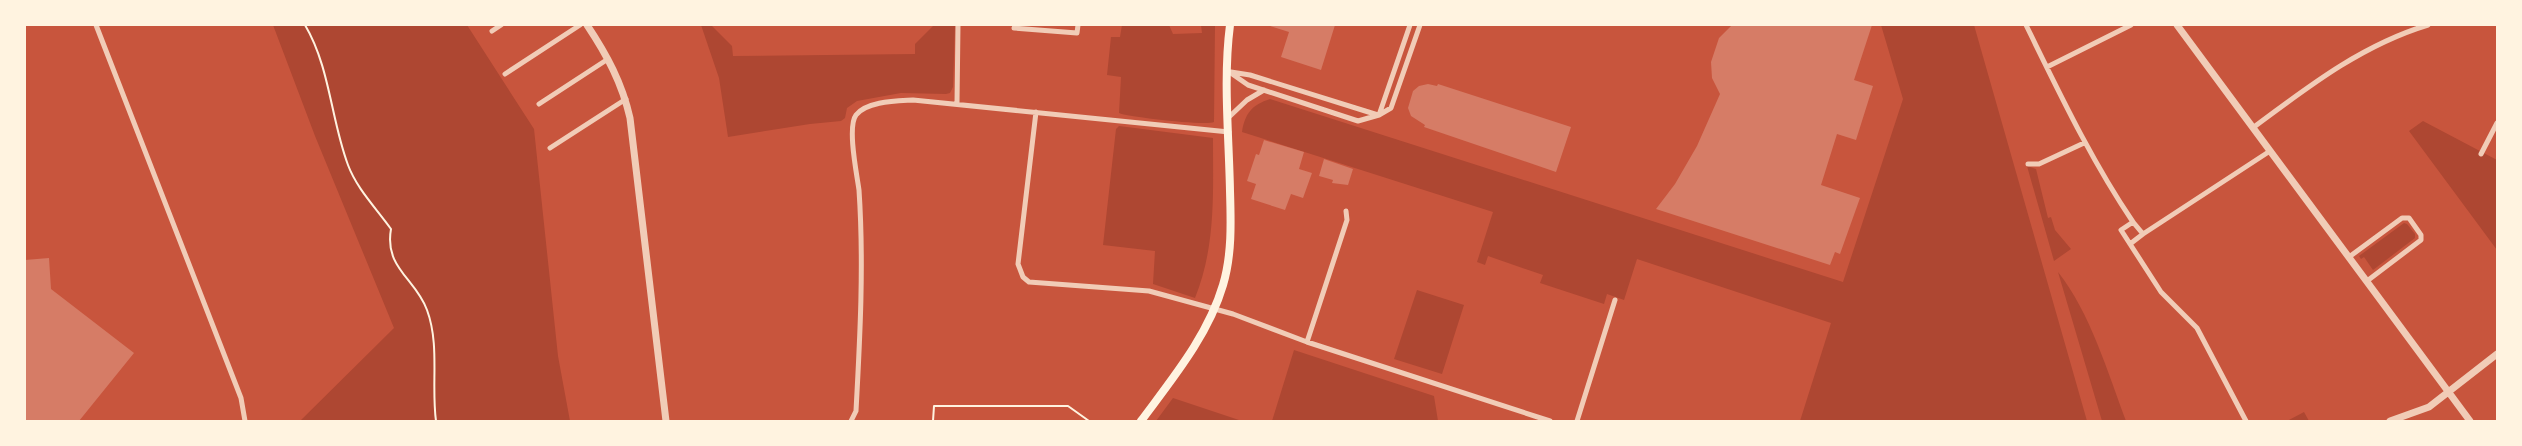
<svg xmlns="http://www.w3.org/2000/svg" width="2522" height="446" font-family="'PT Sans Narrow',sans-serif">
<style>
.green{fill:#ae4732}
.building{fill:#d67c66}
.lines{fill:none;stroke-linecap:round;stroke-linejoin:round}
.path{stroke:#fff3e0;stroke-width:2}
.minor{stroke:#f1ccb7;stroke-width:5}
.tertiary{stroke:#f1ccb7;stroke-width:7}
.secondary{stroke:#fff3e0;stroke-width:8}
</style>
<rect width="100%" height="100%" fill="#c8553d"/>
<path class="green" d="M273 25H467L534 129 558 356 570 421H300L394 328 315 136Z
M701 25H711L732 46 733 56 915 54V44L934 25H955L953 87 950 93 946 94 901 93 857 101 847 108 845 118 841 121 810 124 728 137 719 78Z
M1122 25H1169L1173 34 1202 33 1201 25H1215L1214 122C1206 126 1128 117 1119 113L1121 77 1107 75 1111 37H1120Z
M1881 25H1974L2087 421H1800L1831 323 1637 259 1624 300 1607 294 1604 304 1540 283 1543 275 1488 256 1485 265 1477 262 1493 212 1242 132C1245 113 1252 105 1270 99L1843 282 1903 99Z
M2423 121 2497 160V250L2409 131Z
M1119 126 1213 138C1213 193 1216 246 1195 298L1153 284 1155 251 1103 245 1116 129Z
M2027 166 2036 169 2048 218 2051 217 2055 230 2071 249 2054 261Z
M2404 223 2407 224 2415 234V238L2373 270 2364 257 2361 259 2359 256Z
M2058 272C2090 312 2108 373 2126 421H2102Z
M1417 290 1464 305 1442 374 1394 359Z
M1294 350 1434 396 1438 421H1272Z
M1173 398 1242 421H1156Z
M2304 412 2309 421H2287Z"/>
<path class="building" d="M1267 25H1335L1321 70 1281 57 1289 32Z
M1732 25H1872L1854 80 1873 86 1856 140 1837 134 1821 185 1860 198 1840 254 1835 252 1830 265 1656 209 1675 184 1697 146 1720 94 1712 78 1711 62 1719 38Z
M1428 84 1437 86 1438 84 1571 127 1556 172 1424 127 1425 125 1411 116 1408 108 1413 91 1419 86Z
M1264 140 1304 152 1299 169 1312 173 1303 198 1291 194 1285 210 1251 199 1256 184 1247 181 1256 154 1259 155Z
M1324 159 1353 169 1348 185 1332 183 1333 180 1319 176Z
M49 258 51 289 134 353 79 421H25V260Z"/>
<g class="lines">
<path class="path" d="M305 25C330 67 331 120 348 165 357 189 376 208 391 229 384 268 416 279 427 310 440 345 431 385 436 421
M933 421 934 406H1068L1089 421"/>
<path class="minor" d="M96 25 241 398 245 421
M2026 25C2059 92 2091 160 2133 222L2121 230 2161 292 2197 328 2246 421
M1014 28 1077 33 1078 25
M492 31 501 25
M2047 67 2131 25
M1228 71 1248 85 1358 121 1379 115 1391 108 1420 25
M1231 72 1250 75 1378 115
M505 74 580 25
M957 103 958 25
M539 104 608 59
M1036 112 1018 264 1023 277 1029 282 1149 291 1233 314 1307 342 1550 421
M1379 115 1410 25
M1229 117 1247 100 1264 90
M2254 127C2309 86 2362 45 2428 25
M550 148 626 99
M2481 154 2497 123
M2028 164H2039L2084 143
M2143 234 2270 151
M2130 244 2143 234 2133 222
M2349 257 2402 218H2409L2421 235V240L2367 281
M1307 342 1347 220 1346 211
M851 421 856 411C860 338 864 264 859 190 857 175 847 127 856 115 867 101 897 101 913 100L1229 132
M1577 421 1615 300"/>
<path class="tertiary" d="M587 25C607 55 622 83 630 118L666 421
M2177 25 2470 421
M2390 421 2429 407 2497 354"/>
<path class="secondary" d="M1141 421C1172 379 1208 336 1223 285 1232 255 1231 223 1230 191 1229 137 1223 79 1230 25"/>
</g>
<rect width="2522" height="446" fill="none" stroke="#fff3e0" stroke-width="52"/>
</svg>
